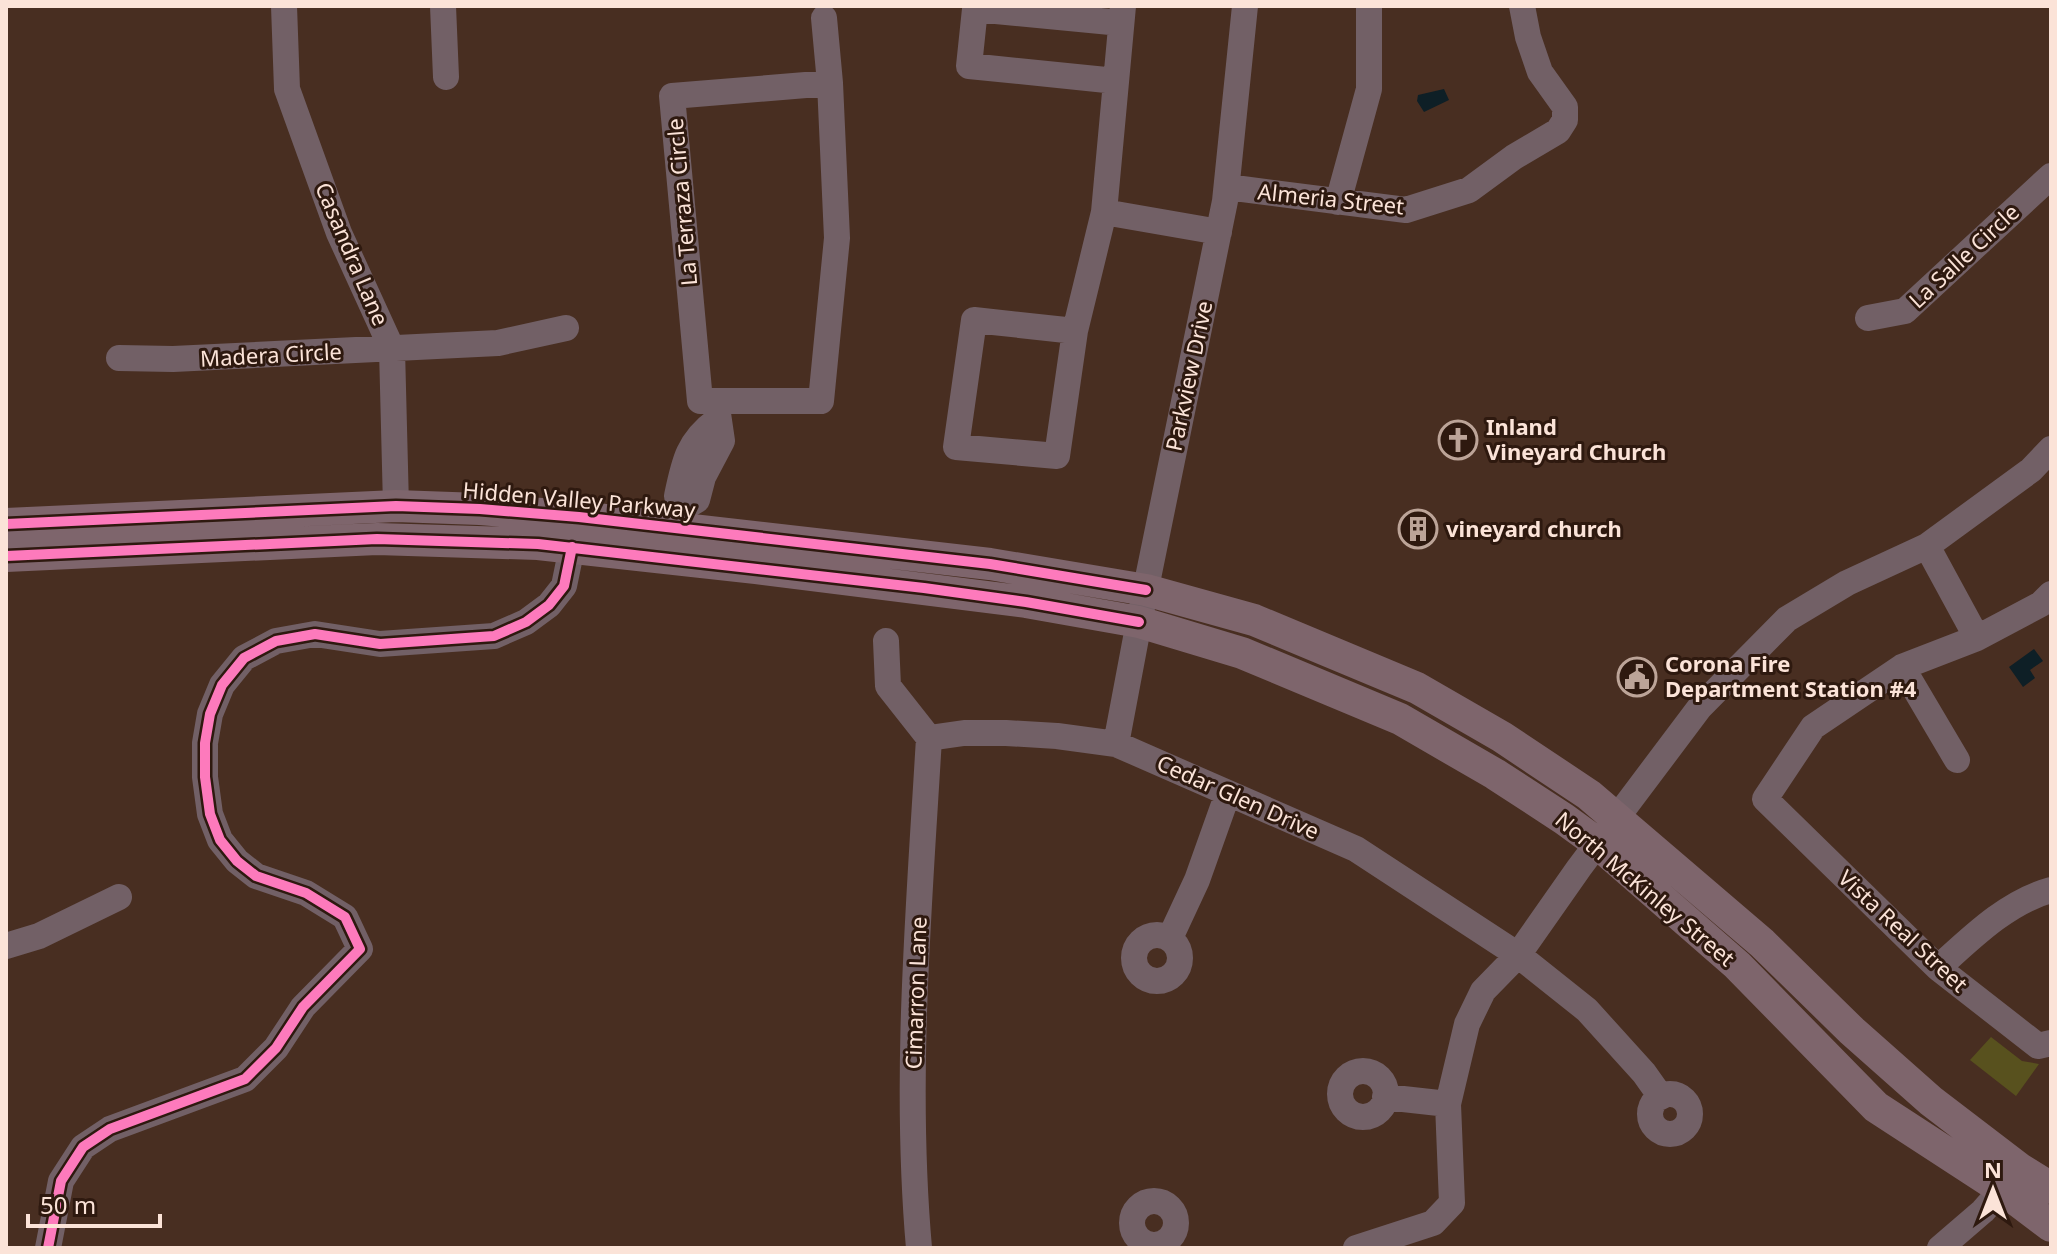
<svg xmlns="http://www.w3.org/2000/svg" width="2057" height="1254" font-family="'Noto Sans',sans-serif">
<style>
.green{fill:#58511e}
.water{fill:#0e1f26}
.lines{fill:none;stroke-linecap:round;stroke-linejoin:round}
.minor{stroke:#726066;stroke-width:26}
.major{stroke:#7e656c;stroke-width:32}
.cycleway-casing{stroke:#2e190f;stroke-width:15}
.cycleway{stroke:#fd7abc;stroke-width:10}
.labels{text-anchor:middle;stroke-width:6;stroke-linejoin:round;paint-order:stroke}
.street-label{font-size:22px;fill:#fbe3d8;stroke:#2e190f}
.poi-label{font-size:22px;font-weight:bold;fill:#fbe3d8;stroke:#2e190f;text-anchor:start}
</style>
<rect width="100%" height="100%" fill="#482e21"/>
<path class="green" d="M1991 1037 2022 1061 2039 1064 2016 1096 1970 1060Z"/>
<path class="water" d="M1444 89 1449 100 1424 112 1417 101 1418 95Z
M2034 649 2043 661 2030 670 2035 678 2023 687 2009 667Z"/>
<g class="lines">
<path class="minor" d="M284 6 287 89 339 233 392 349 396 506
M443 6 446 77
M824 18 830 83 837 238 821 401H700L672 96 830 83
M1116 81 969 66 975 9 1121 23
M1227 187 1406 210 1469 190 1514 157 1558 131 1565 120V107L1540 72 1528 37 1522 6
M1338 202 1369 89V6
M1104 212 1219 232
M1868 318 1905 311 2051 176
M1075 331 974 320 956 447 1057 456 1075 331 1104 212 1123 6
M119 358 173 359 498 343 566 328
M685 507 697 500 703 477 722 441 717 407
M682 529 685 507 677 496C684 462 688 441 717 420
M1927 546 1977 638
M2051 594 2041 604 1977 638 1902 667 1813 727 1765 799 1938 968 2038 1046 2051 1043
M886 641 888 686 929 738
M1902 667 1957 760
M929 738 964 733H1006L1057 736 1116 744 1356 849 1518 955 1587 1010 1644 1073 1661 1097
M1116 744 1139 622 1225 201 1245 6
M1134 958a23 23 0 1 1 46 0a23 23 0 1 1-46 0Z
M1170 938 1197 880 1228 793
M6 946 39 936 119 897
M1938 968C1971 938 2007 902 2051 890
M1340 1094a23 23 0 1 1 46 0a23 23 0 1 1-46 0Z
M1650 1114a20 20 0 1 1 40 0a20 20 0 1 1-40 0Z
M1385 1097 1448 1104
M1132 1223a22 22 0 1 1 44 0a22 22 0 1 1-44 0Z
M48 1248 61 1181 83 1147 110 1129 245 1079 276 1048 303 1007 360 949 345 917 306 893 256 876 237 861 220 840 210 814 205 777V743L210 714 222 685 244 658 276 641 315 634 380 644 494 636 526 622 549 605 564 586 572 547
M919 1248C904 1078 919 908 929 738
M1356 1248 1433 1223 1452 1203 1448 1104 1467 1024 1483 991 1518 955 1579 868 1700 707 1787 619 1847 583 1927 546 2031 470 2051 449
M1940 1248 1983 1211 2015 1175"/>
<path class="major" d="M6 524 396 506 480 509 579 517 990 564 1146 590 1254 620 1417 688 1502 737 1589 795 1762 943 1852 1031 1931 1101 2020 1169 2051 1188
M6 556 377 539 538 544 756 568 1026 602 1139 622 1242 653 1400 719 1495 774 1564 819 1597 843 1737 965 1876 1107 2002 1189 2051 1226"/>
<g class="cycleway-casing">
<path id="cycleway" d="M6 524 396 506 480 509 579 517 990 564 1146 590
M6 556 377 539 538 544 924 588 1026 602 1139 622
M48 1248 61 1181 83 1147 110 1129 245 1079 276 1048 303 1007 360 949 345 917 306 893 256 876 237 861 220 840 210 814 205 777V743L210 714 222 685 244 658 276 641 315 634 380 644 494 636 526 622 549 605 564 586 572 547"/>
</g>
<use href="#cycleway" class="cycleway"/>
</g>
<defs>
<g id="church-ring" transform="scale(2)"><circle r="9.5" fill="#2e190f" stroke="#bca498" stroke-width="1.5"/><path d="M-1.2-6h2.4v3.5h3.3v2.4h-3.3V6h-2.4V-.1h-3.3v-2.4h3.3Z" fill="#bca498"/></g>
<g id="building-ring" transform="scale(2)"><circle r="9.5" fill="#2e190f" stroke="#bca498" stroke-width="1.5"/><path d="M-4-6H4V6H1V3H-1V6H-4ZM-2.5-4.3h1.7v1.8h-1.7ZM.8-4.3h1.7v1.8H.8ZM-2.5-1h1.7V.8h-1.7ZM.8-1h1.7V.8H.8Z" fill="#bca498"/></g>
<g id="civic-ring" transform="scale(2)"><circle r="9.5" fill="#2e190f" stroke="#bca498" stroke-width="1.5"/><path d="M-.6-6.5H3V-4.5H.6V-3L4-1V1h2V6H-6V1h2V-1L-.6-3ZM-1.2 2.5V6h2.4V2.5Z" fill="#bca498"/></g>
</defs>
<g fill-rule="evenodd">
<use href="#church-ring" x="1458" y="440"/>
<use href="#building-ring" x="1418" y="529"/>
<use href="#civic-ring" x="1637" y="677"/>
</g>
<g class="labels">
<g class="street-label">
<text transform="translate(1331 199) rotate(6)" y="8">Almeria Street</text>
<text transform="translate(682 202) rotate(-95)" y="8">La Terraza Circle</text>
<text transform="translate(352 254) rotate(67)" y="8">Casandra Lane</text>
<text transform="translate(1964 256) rotate(-43)" y="8">La Salle Circle</text>
<text transform="translate(271 355) rotate(-3)" y="8">Madera Circle</text>
<text transform="translate(1189 376) rotate(-78)" y="8">Parkview Drive</text>
<text transform="translate(579 500) rotate(5)" y="8">Hidden Valley Parkway</text>
<text transform="translate(1238 797) rotate(24)" y="8">Cedar Glen Drive</text>
<text transform="translate(1645 889) rotate(40)" y="8">North McKinley Street</text>
<text transform="translate(1903 931) rotate(43)" y="8">Vista Real Street</text>
<text transform="translate(916 993) rotate(-88)" y="8">Cimarron Lane</text>
</g>
<g class="poi-label">
<text x="1486" y="435">Inland<tspan x="1486" dy="25">Vineyard Church</tspan></text>
<text x="1446" y="537">vineyard church</text>
<text x="1665" y="672">Corona Fire<tspan x="1665" dy="25">Department Station #4</tspan></text>
</g>
</g>
<rect width="2057" height="1254" fill="none" stroke="#fbe3d8" stroke-width="16"/>
<g transform="translate(1993 1190)" stroke="#2e190f" stroke-width="6" paint-order="stroke">
<path d="M0-6L14 30L0 20L-14 30Z" fill="#fbe3d8"/>
<text y="-12" font-size="22" font-weight="bold" text-anchor="middle" fill="#fbe3d8">N</text>
</g>
<path d="M28 1214v12h132v-12" fill="none" stroke="#fbe3d8" stroke-width="4"/>
<text x="40" y="1214" font-size="24" fill="#fbe3d8" stroke="#2e190f" stroke-width="6" paint-order="stroke">50 m</text>
</svg>
